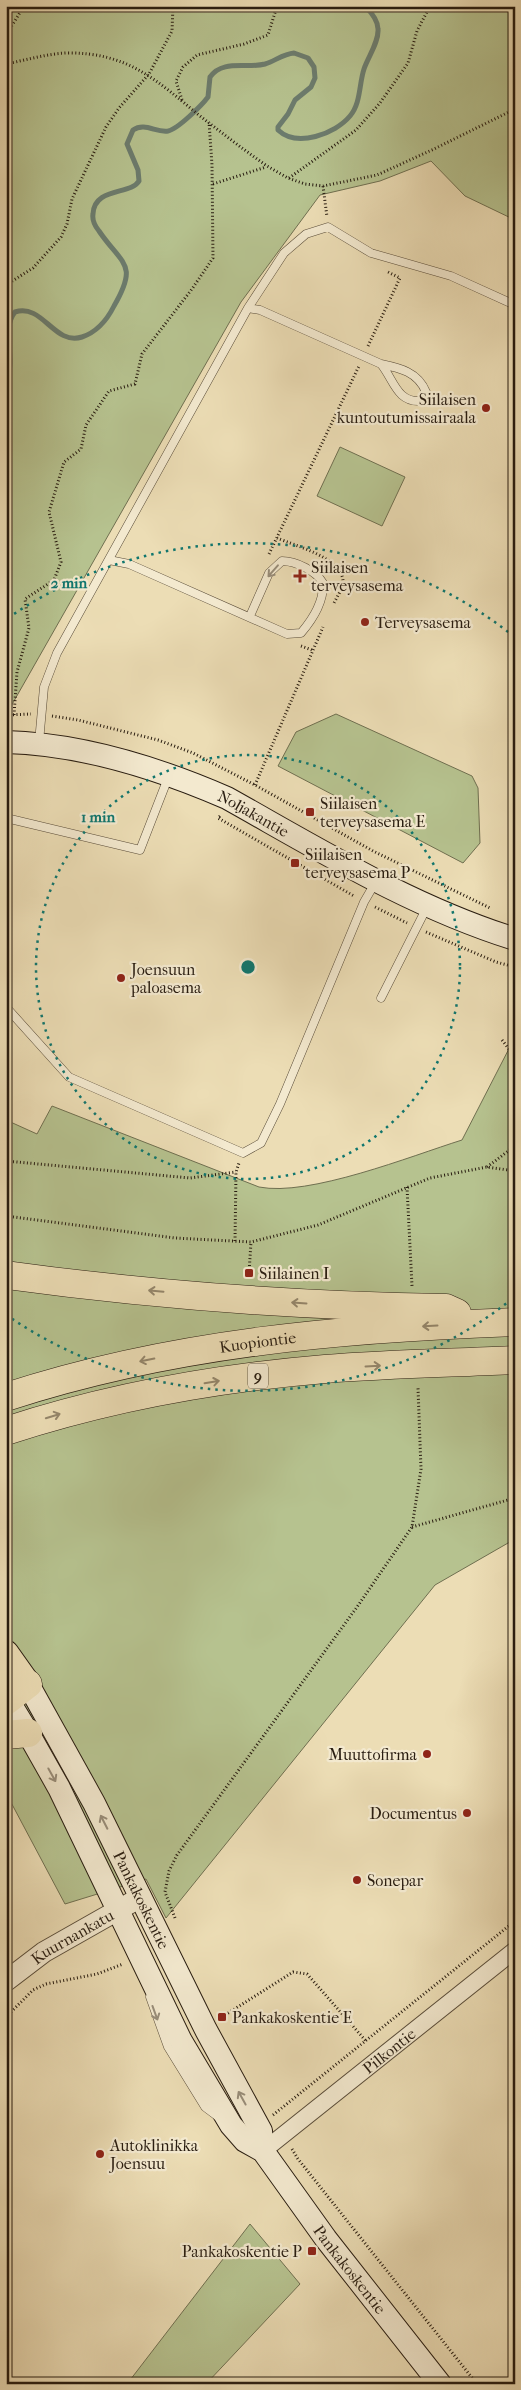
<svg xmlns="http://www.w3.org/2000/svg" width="521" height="2390" font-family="'IM FELL French Canon',serif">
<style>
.green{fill:#b6c28f;stroke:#6f6f50}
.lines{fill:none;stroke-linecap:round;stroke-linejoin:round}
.stream{stroke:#6c7c6e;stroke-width:5}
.service-casing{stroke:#594c39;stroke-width:9}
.minor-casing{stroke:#594c39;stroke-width:18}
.tertiary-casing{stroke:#594c39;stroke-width:22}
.secondary-casing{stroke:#281c10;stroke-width:24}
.primary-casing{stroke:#281c10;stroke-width:27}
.motorway-casing{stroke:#281c10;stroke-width:29}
.path{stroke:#281c10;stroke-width:3;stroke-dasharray:1 2.5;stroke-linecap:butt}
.service{stroke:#f3e9cf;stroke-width:8}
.minor{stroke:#f3e9cf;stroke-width:16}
.tertiary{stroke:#f3e9cf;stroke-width:20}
.secondary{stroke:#f3e9cf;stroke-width:22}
.primary{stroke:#ecddb5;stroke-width:25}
.motorway{stroke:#ecddb5;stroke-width:28}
.oneway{stroke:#988d79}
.oneway2{stroke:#94866b}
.ring{fill:none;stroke:#0f766e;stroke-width:2.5;stroke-dasharray:2.5 5}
.poi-dot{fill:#8f2418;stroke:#f3e9cf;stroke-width:2}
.labels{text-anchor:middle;stroke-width:4.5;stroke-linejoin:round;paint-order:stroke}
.shield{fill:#f3e9cf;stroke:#655a49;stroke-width:1}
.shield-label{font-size:15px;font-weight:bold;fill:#281c10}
.poi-label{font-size:16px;fill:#281c10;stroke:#f3e9cf;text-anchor:start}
.street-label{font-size:16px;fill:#281c10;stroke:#f3e9cf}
.centre{fill:#0f766e;stroke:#f3e9cf;stroke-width:2.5}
.ring-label{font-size:15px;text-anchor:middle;font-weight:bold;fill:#0f766e;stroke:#f3e9cf;stroke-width:4.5;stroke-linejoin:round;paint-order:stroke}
</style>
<rect width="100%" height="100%" fill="#ecddb5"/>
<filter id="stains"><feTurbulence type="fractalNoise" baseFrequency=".004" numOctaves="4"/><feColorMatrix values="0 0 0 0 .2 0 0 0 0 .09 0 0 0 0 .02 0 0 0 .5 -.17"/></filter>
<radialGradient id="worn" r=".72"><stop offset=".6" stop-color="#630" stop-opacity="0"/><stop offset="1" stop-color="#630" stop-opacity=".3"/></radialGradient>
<path class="green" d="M6 6H515V220L465 196 431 161 380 181 320 195 241 302 6 715Z
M340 447 405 477 382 526 317 496Z
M336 714 472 776 478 788 480 843 463 863 278 766 296 732Z
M515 1037V1539L435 1585 166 1918 146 1879 65 1904 6 1793V1120L37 1134 52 1106 259 1187C309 1197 411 1156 462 1140Z
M250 2224 300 2284 206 2384H127Z"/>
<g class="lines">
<path class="stream" d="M6 380C17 359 0 331 15 312 43 303 54 346 82 337 97 332 107 320 114 306 139 263 122 265 99 231 95 226 92 220 93 214 94 187 131 195 139 181L138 170 127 144 133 130C145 122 156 133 168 131 178 129 202 105 208 97L210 77C223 59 246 69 265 64 275 61 283 54 294 53L308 58 314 67 315 78 311 87 295 100 288 114 278 127V130C297 148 335 134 350 116 361 103 359 84 364 69 368 57 379 42 378 29 378 20 371 12 365 6"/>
<g class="service-casing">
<path id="service" d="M248 308 260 310 381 364C394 380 397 403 421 401L426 392C418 372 400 368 381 364
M109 560 129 564 287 634 301 633C313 619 324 602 323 583 316 571 296 561 282 561L269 573 250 616
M39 742 44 687 57 653 248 308 284 253 306 234 328 227 371 253 451 276 515 305
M6 818 140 850 168 778
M381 998 427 907
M6 1007 69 1077 243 1153 261 1143 280 1104 364 902 375 883
M150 1997 168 2047 205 2107 217 2116"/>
</g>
<g class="minor-casing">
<g id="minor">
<path id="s1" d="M263 2151 515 1950"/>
</g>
</g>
<g class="tertiary-casing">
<g id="tertiary">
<path id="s2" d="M6 1981 44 1952 141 1897"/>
</g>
</g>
<g class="secondary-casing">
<g id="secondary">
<path id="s3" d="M6 742C82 744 158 768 227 798 320 850 412 907 515 939"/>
<path id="s4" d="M28 1684 94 1803 206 2030 261 2131 263 2151"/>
<path id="s5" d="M8 1700 28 1733 59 1788 181 2041 231 2125 245 2141 263 2151 326 2239 440 2384"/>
</g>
</g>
<g class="primary-casing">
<path id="primary" d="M6 1653 28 1684"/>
</g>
<g class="motorway-casing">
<g id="motorway">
<path d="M6 1275C152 1295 299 1306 446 1308L457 1313"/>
<path id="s6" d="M6 1397C171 1343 343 1328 515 1322"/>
<path d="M6 1431C110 1397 217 1378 325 1369 388 1364 452 1363 515 1360"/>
<path d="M6 1701 28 1684"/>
<path d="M6 1735 28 1733"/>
</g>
</g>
<path class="path" d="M6 35 24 6
M6 64C26 60 46 54 66 53 128 52 156 80 200 116 222 133 244 150 267 166L288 178 305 184 323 186 377 175 434 149 515 109
M182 100 176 81 183 67 197 55 244 44 268 35 277 6
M289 178 356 130 380 103 408 63 417 31 430 6
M213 184 266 167
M323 186 327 217
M6 285 33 268 61 237 67 224 72 199 106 127 119 108 149 74 172 31 173 6
M368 346 400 278 388 272
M277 538C296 546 342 558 343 581 343 588 337 597 334 603
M269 554 359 366
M301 646 312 650
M6 715 31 714
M14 715 17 672 29 628 25 599 54 580 61 562 49 512 64 462 81 449 86 425 109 391 135 384 142 354 192 289 213 258 212 165 209 122
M52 716 78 720 158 740 193 753 255 785 373 851 490 908
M255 785 323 627
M220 816 218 818 354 896
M375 907 407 923
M426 932 496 962 515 967
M502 1040 515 1057
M6 1161 190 1178 236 1172
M487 1167 515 1146
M407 1187 412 1286
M6 1216 175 1238 251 1242 318 1225 430 1178 487 1167 515 1171
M235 1241 236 1172 239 1163
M249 1273 251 1242
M412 1527 515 1498
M175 1918 165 1892 169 1871 177 1855 357 1607 412 1527 421 1469 418 1388
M6 2017 33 1990 46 1984 97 1974 123 1964
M222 2017 293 1972 307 1974 366 2041
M273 2115 515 1921
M292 2149 298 2159 477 2384"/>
<use href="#service" class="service"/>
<use href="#minor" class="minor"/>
<use href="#tertiary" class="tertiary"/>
<use href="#secondary" class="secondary"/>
<use href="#primary" class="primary"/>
<use href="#motorway" class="motorway"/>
</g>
<defs><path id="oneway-shaft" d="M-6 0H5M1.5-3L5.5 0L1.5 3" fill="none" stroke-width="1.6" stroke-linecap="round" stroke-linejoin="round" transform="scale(1.25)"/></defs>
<g class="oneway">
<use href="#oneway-shaft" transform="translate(273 571) rotate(131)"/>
<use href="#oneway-shaft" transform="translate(52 1775) rotate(61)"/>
<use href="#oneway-shaft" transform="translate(104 1822) rotate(-117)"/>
<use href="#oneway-shaft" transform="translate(155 2013) rotate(70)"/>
<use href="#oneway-shaft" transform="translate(242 2098) rotate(-119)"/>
</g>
<g class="oneway2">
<use href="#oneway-shaft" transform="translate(156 1291) rotate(-175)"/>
<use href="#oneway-shaft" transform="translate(299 1303) rotate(-176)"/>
<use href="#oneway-shaft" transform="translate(430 1326) rotate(177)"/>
<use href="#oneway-shaft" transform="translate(147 1360) rotate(169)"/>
<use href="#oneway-shaft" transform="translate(373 1366) rotate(-3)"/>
<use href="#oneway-shaft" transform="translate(212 1382) rotate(-9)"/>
<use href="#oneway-shaft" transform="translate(53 1416) rotate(-17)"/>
</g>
<g class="ring">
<circle cx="248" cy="967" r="212"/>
<path d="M512 1299A424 424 0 0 1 8 1316M8 618A424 424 0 0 1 512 635"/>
</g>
<g class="poi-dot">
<circle cx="486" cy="408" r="5"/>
<path d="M297.5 568.5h5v5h5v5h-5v5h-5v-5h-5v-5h5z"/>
<circle cx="365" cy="622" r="5"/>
<rect x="305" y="807" width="10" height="10" rx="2.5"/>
<rect x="290" y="858" width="10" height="10" rx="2.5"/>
<circle cx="121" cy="978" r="5"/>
<rect x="244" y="1268" width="10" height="10" rx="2.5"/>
<circle cx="427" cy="1754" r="5"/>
<circle cx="467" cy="1813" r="5"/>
<circle cx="357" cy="1880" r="5"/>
<rect x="217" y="2012" width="10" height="10" rx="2.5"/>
<circle cx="100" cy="2154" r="5"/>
<rect x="307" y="2246" width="10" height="10" rx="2.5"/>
</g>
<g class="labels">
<rect class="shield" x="248" y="1363.5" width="20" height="25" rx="4"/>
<g class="shield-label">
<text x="258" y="1381">9</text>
</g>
<g class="poi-label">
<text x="476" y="405" text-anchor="end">Siilaisen<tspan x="476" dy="18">kuntoutumissairaala</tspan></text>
<text x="311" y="573">Siilaisen<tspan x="311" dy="18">terveysasema</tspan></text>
<text x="375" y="628">Terveysasema</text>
<text x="320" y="809">Siilaisen<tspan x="320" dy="18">terveysasema E</tspan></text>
<text x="305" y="860">Siilaisen<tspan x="305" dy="18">terveysasema P</tspan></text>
<text x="131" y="975">Joensuun<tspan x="131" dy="18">paloasema</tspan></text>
<text x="259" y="1279">Siilainen I</text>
<text x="417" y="1760" text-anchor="end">Muuttofirma</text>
<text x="457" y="1819" text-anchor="end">Documentus</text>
<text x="367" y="1886">Sonepar</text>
<text x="232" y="2023">Pankakoskentie E</text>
<text x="110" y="2151">Autoklinikka<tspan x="110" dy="18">Joensuu</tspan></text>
<text x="302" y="2257" text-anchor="end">Pankakoskentie P</text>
</g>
<g class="street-label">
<text dy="6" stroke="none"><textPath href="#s3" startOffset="260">Noljakantie</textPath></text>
<text dy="6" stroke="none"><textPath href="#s6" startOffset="258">Kuopiontie</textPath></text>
<text dy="6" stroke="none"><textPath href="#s4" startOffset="244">Pankakoskentie</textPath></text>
<text dy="6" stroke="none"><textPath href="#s2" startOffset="80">Kuurnankatu</textPath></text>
<text dy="6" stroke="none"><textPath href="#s1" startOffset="161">Pilkontie</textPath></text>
<text dy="6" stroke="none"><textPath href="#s5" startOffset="669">Pankakoskentie</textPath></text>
</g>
</g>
<circle cx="248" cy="967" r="8" class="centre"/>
<g class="ring-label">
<text x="69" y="588">2 min</text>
<text x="98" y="822">1 min</text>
</g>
<rect width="521" height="2390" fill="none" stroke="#ecddb5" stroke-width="25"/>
<rect x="8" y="8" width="506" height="2375" fill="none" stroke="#281c10" stroke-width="2.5"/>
<rect x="12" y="12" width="496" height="2365" fill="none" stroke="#281c10"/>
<rect width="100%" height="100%" filter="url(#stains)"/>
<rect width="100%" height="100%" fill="url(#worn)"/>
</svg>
